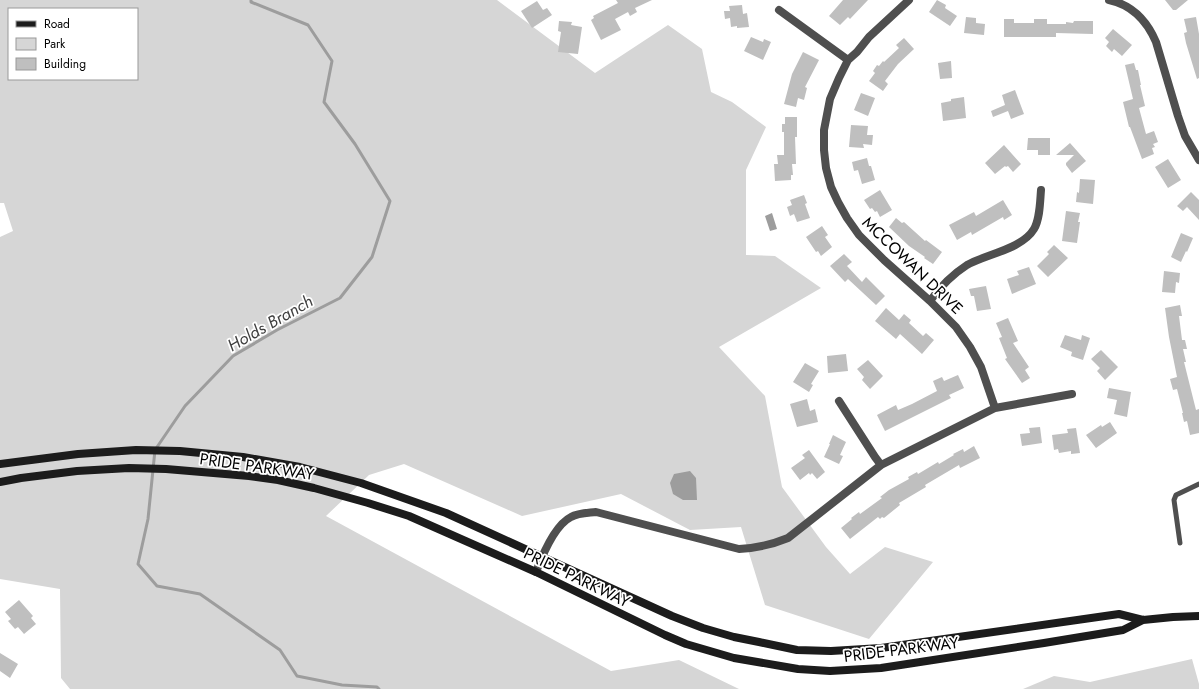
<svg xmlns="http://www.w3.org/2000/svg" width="1199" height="689" font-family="Jost,sans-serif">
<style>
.green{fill:#d6d6d6;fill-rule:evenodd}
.water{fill:#9d9d9d}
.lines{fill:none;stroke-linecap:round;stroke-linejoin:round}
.stream{stroke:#9d9d9d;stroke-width:3}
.building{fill:#bfbfbf}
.lane{stroke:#4f4f4f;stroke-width:5}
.street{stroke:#4f4f4f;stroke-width:8}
.secondary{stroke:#1c1c1c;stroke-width:8}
.labels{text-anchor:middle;stroke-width:3.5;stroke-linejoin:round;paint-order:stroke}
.street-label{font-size:16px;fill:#000;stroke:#fff}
.water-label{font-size:17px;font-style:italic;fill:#3e3e3e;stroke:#fff}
</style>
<rect width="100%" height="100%" fill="#fff"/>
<path class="green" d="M0 0H497L595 73 668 25 702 49 711 92 732 102 766 127 746 170V255L775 256 821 288 719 347 765 396 782 487 826 547 850 574 885 547 933 562 869 639 765 605 741 527 690 530 621 494 522 516 404 464 369 475 326 516 611 671 679 660 739 689H70L61 678 60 589 0 579V237L13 231 4 203H0ZM9 9H137V79H9Z
M1192 659 1199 684V689H1023L1054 676 1090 682Z"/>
<path class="water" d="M772 213 777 229 770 231 765 216Z
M690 471 696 478 697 500H683L673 494 670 483 674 474Z"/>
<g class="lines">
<path class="stream" d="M251 0V2L308 25 332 61 324 102 355 144 390 201 372 257 340 298 277 330 233 356 185 406 155 450 148 519 138 564 157 586 200 594 280 650 297 676 342 685 377 687 379 689"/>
</g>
<path class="building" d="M616 0H652L635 8 637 12 630 16 628 12 615 19 621 30 601 40 591 20 594 18 593 16 618 3Z
M843 0H868L850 19 848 17 840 25 829 16Z
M937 0 946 5 945 8 957 16 950 26 929 12Z
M1165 0H1188L1176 10H1173Z
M537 1 543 10 547 8 552 15 532 28 521 11Z
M742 5 743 14 747 13 749 27 737 28V26L731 27 730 18 725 19 724 11H730L729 6Z
M966 17 976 18V23L985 24 984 35 964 33Z
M1196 17 1199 34V78L1197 79 1186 43 1184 33 1187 32 1184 19Z
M1004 19H1014V23H1034V19H1047V24H1066V22L1073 23 1074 21H1093V34L1056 33V37H1004Z
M559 21 572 22 571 25 582 27 578 54 558 52 561 32 558 31Z
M1113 29 1132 45 1122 56 1114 49 1112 52 1106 46 1109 42 1105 38Z
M751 37 763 42 764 39 771 42 763 60 744 51Z
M904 38 914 49 898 64 885 81 888 84 883 91 869 81 875 73 873 71 877 65 879 66 883 61 884 62 899 48 896 45Z
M803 52 819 60 805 87 807 88 804 100 798 98 796 107 784 104 792 74Z
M951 61 952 78 940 79 938 63Z
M1134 63 1136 70H1138L1141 85H1140L1145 106 1139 108 1146 134 1154 131 1158 142 1153 144 1155 147 1152 148 1154 154 1142 159 1130 127H1129L1123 102 1133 99 1125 65Z
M1015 90 1024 114 1011 119 1008 111 993 117 991 111 1005 105 1002 95Z
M861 93 875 98 868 116 854 110Z
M964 97 966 118 943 121 941 103 951 101V99Z
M785 117H797V137H795L796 164H792L793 175H791V180L775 181 774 164H778L777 155H784V132H782V124H785Z
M851 125 868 126 867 135H873L872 145 863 144 864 148 849 147Z
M1028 138H1050V155H1038V150H1027Z
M1070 143 1086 161 1072 173 1066 165V163L1074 155H1056Z
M1004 145 1021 164 1013 172 1008 166 1006 167 1005 166 995 174 985 163Z
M867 158 869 166H871L875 180 862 184 858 170 854 171 852 162Z
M1168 159 1181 180 1168 188 1155 167Z
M1080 179 1095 180 1093 204 1076 202 1077 192 1079 193Z
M880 190 892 210 880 217 877 211 875 212 872 208 870 209 864 200Z
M1191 192 1199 200V220L1187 207 1183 211 1177 206Z
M804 195 807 203 805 204 810 218 797 222 794 214 790 216 787 207 792 205 790 200Z
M1003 200 1012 215 1004 220 1003 217 972 235 971 232 957 240 949 225 974 212 976 216Z
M1066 211 1080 213 1078 222H1080L1077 243 1062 241Z
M896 218 902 223 904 222 925 241 926 240 942 252 933 264 924 258 925 257 909 246 889 227Z
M822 226 828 235 825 237 832 247 821 256 818 251 816 252 806 237Z
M1181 233 1193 238 1187 252 1186 251 1181 262 1171 257Z
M1054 245 1068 258 1048 277 1037 266 1049 254 1047 252Z
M844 254 852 262 847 266 862 282 866 277 885 296 876 305 848 279 845 282 830 266Z
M1029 267 1036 284 1012 294 1007 279 1019 275 1017 271Z
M1164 271 1180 273 1179 283 1176 282 1175 293 1162 292Z
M986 286 991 309 977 311 974 296H971L969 289Z
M1180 305 1182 316H1179L1182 340H1185L1187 349H1183L1186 362H1184L1196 410 1199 409V433L1190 435 1187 421 1184 422 1182 413H1183L1177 389 1173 390 1170 379 1177 377 1169 337 1165 308Z
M886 308 899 320 904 314 911 320 909 323 923 336 926 333 934 340 922 354 900 334 896 339 875 321Z
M1008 318 1018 341 1013 343 1029 367 1025 370 1030 378 1022 383 1005 359 1007 358 999 338 1002 337 996 323Z
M1065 335 1081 340 1082 335 1090 338 1083 360 1071 356 1072 352 1060 347Z
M1101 350 1118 367 1105 380 1097 371 1100 368 1091 359Z
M846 354 848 371 828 373 827 356Z
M868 360 883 376 870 389 862 380 864 377 857 369Z
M805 363 819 371 811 384 813 385 809 392 793 382Z
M958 375 964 388 949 395 951 398 885 431 877 415 896 405 898 410 912 404 937 391 933 381 942 377 944 381Z
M1109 388 1131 392 1127 417 1114 414 1117 400 1107 398Z
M807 399 810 411 815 409 818 422 797 427 790 404Z
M1110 422 1117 433 1096 448 1086 435 1101 425 1102 427Z
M1040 427 1042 443 1022 446 1020 434 1030 433 1029 428Z
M1076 428 1080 453 1071 454V451L1059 453 1058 449 1054 450 1052 435 1068 433 1067 429Z
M833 435 846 442 840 455 843 456 839 464 824 457 830 444H829Z
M974 446 980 458 960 468 959 465 925 485 926 487 899 503 900 505 884 518 882 517 880 519 878 517 850 539 841 528 852 519 851 518 859 512 860 514 882 498 880 497 889 490 909 479 908 477 917 472 918 474 938 462 939 464 954 455 953 454 963 449 964 452Z
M809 450 825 472 817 479 812 473 810 475 809 473 800 480 791 468 805 458 802 455Z
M19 600 33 616 31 618 36 624 24 634 18 627 15 629 8 621 11 619 5 612Z
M0 653 18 664 10 678 0 671Z"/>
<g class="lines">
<path class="lane" d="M1180 543 1174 500 1176 495 1199 484"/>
<path class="street" d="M909 0 869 37 857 52 848 60 839 78 830 99 824 130V150L826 168 831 187 838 202 847 218 859 235 884 260 930 301 956 327 970 347 981 367 995 408
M1109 0C1133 5 1147 21 1156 42L1178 116 1185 136 1199 160
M779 10 848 60
M930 301C940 287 953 274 967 265 987 254 1022 249 1034 229 1040 219 1040 202 1041 190
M839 401 875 457 881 465
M536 572C542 556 555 525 571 517 578 513 588 513 596 512L739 549C758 548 771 545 788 538L881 465 995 408 1072 394"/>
<path class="secondary" d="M0 464 78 454 136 450 180 451 243 457 300 467 361 483 446 513 672 616 703 628 734 637 759 642 797 650 831 651 881 648 1119 614 1143 620 1173 617 1199 616
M0 482 21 478 77 471 129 468 166 469 249 476 278 480 314 488 368 503 409 516 536 572 665 635 686 644 734 658 798 669 830 671 881 668 1044 643 1123 630 1143 620"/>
</g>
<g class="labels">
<g class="street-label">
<text transform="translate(913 265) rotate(44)" y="6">MCCOWAN DRIVE</text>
<text transform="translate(257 466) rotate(8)" y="6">PRIDE PARKWAY</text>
<text transform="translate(577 577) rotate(26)" y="6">PRIDE PARKWAY</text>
<text transform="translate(901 649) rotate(-7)" y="6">PRIDE PARKWAY</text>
</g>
<g class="water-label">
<text transform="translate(270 323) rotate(-30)" y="6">Holds Branch</text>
</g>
</g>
<rect x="8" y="8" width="130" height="72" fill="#ffffff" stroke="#999999"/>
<rect x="16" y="21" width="20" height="6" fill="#1c1c1c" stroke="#999999"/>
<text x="44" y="28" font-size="12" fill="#000000">Road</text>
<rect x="16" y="38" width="20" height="12" fill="#d6d6d6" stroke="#999999"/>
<text x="44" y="48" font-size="12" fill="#000000">Park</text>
<rect x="16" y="58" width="20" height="12" fill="#bfbfbf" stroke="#999999"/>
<text x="44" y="68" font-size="12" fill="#000000">Building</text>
</svg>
